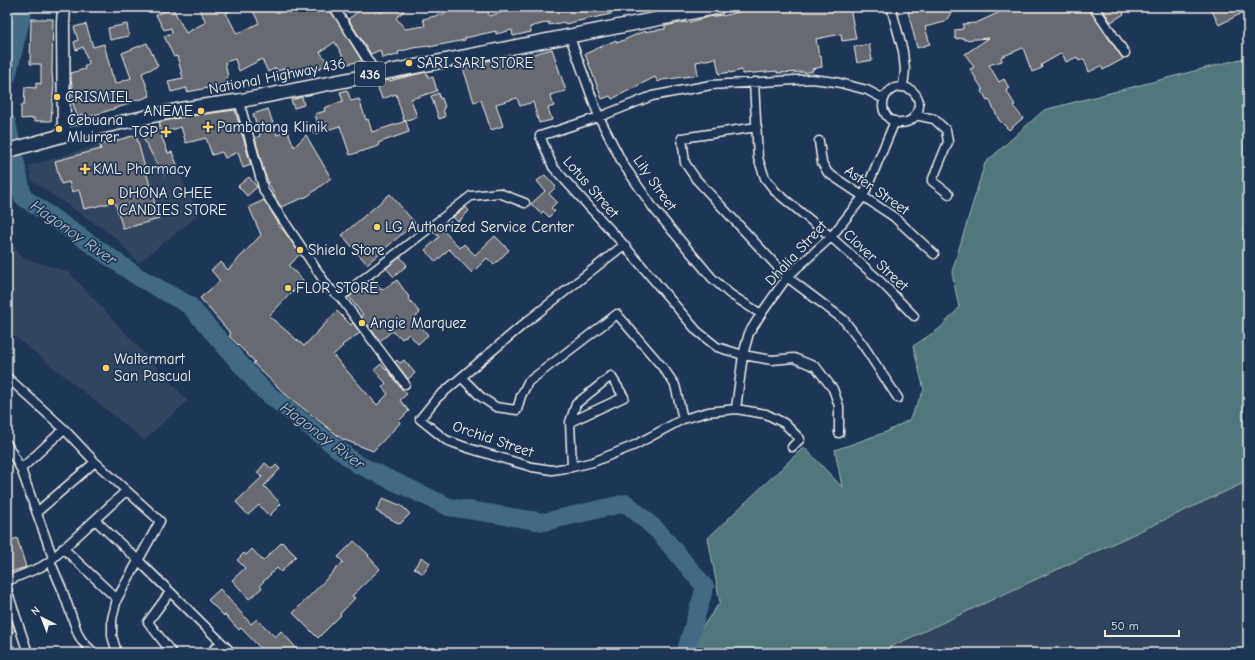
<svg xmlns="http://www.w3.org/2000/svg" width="1255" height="660" font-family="'Comic Neue',sans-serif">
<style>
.built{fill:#33455f}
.green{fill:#4f777b;stroke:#a2b4b2}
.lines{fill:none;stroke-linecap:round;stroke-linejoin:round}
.river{stroke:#3f6a85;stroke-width:18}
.building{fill:#676a71;stroke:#f4f1e8}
.minor-casing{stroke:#f4f1e8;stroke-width:11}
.secondary-casing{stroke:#f4f1e8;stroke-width:15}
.primary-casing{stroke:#f4f1e8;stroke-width:16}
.minor{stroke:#1d3557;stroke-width:8}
.secondary{stroke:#1d3557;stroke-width:12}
.primary{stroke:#1d3557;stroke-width:13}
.poi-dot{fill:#ffd166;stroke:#1d3557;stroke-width:1.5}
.labels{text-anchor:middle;stroke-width:3.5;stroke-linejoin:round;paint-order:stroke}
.shield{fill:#1d3557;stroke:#b4b9bc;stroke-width:1}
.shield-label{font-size:14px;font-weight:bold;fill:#f4f1e8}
.poi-label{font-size:15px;fill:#f4f1e8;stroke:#1d3557;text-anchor:start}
.street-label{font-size:15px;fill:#f4f1e8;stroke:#1d3557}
.water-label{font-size:16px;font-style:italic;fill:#b5c2c5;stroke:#1d3557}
</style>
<rect width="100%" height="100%" fill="#1d3557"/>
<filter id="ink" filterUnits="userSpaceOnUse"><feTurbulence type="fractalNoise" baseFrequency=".025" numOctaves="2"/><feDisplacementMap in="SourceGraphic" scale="8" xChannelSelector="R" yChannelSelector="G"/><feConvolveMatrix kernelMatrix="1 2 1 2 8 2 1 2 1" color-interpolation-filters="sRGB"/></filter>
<g filter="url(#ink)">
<path class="built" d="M1248 57V653H684L720 602 708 538 804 447 842 487 835 450 886 432 909 420 924 390 913 346 939 329 959 308 952 272 985 163 1044 110Z
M159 126 167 148 200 214 138 263 115 237 32 181 29 166Z
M7 238 23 258 69 272 188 401 144 440 13 335 7 328Z"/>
<path class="green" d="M1248 57V481L890 647 885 653H684L720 602 708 538 804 447 842 487 835 450 886 432 909 420 924 390 913 346 939 329 959 308 952 272 985 163 1044 110Z"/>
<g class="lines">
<path class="river" d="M7 77 24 7
M7 122 23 197 140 278 189 305 263 390 357 464 449 507 544 522 626 503 659 532 705 587 685 653"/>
</g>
<path class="building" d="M172 7 186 33 206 22 198 7H237L226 13 237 34 259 23 251 7H329L362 61 347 64 335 42 320 52 328 63 309 75 303 67 289 74 286 68 278 71 276 68 268 72 262 59 239 71 235 59 225 62 228 77 225 79 226 82 214 89 213 87 187 92V88L171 92 168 81 183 78 177 56 174 57 164 36 172 33 171 28 164 30 156 15Z
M362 7H376L381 13 389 7H400L404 11 396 18 405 29 425 26 423 19 447 13 445 7H487L489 16 520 7H609L611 14 565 24 564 22 549 25V22L530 27 531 32 513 36 512 30 496 34V31L465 38V40L455 42 429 47V46L413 48 398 52 399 54 391 57 390 56 382 58 380 50 371 54 348 19 359 11 358 10Z
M757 7V8L764 7H850L856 39 842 41 841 34 816 39 819 56H821L822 67 812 69 813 71 804 73V72L777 73V71L742 74V70L730 73V72L719 74 716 58 696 62 698 75 662 80 658 82 655 77 612 99 610 96 602 99 585 54 616 40 617 43 642 32 665 29V26L686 22V23L708 17 723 15V16Z
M907 7H955L945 22 925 27 930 44 917 48Z
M997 7H1089V10L1123 59 1103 70 1101 66 1089 72 1084 59 1079 61 1077 57 1066 62 1062 53 1041 65 1042 68 1032 72 1023 48 1001 57 1002 61 989 65 999 82 1004 79 1009 88 1006 90 1015 105 1013 106 1023 118 1009 130 999 120 989 99 987 100 982 91 983 90 970 69 974 67 965 54 989 38 964 40V38L955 39V30L963 29V24L976 23 1000 12Z
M1101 7H1120L1124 14 1111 22Z
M1212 7H1248V10L1219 25 1212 11 1214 10Z
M31 19H53L52 72 53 84H54L51 121H34V118L21 119V105H24L25 87 36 88V83L41 84V64H30Z
M86 24 93 47 104 44 112 75H113L115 84 131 78 122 53 147 43 158 66 142 73 150 96 139 100 138 99 123 106 85 118 84 114 77 116 72 101 74 100 71 90V87H73L71 81V73L85 69 84 66 89 64 83 47 76 50 74 42 78 40 74 27Z
M127 24 129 36 110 40 108 28Z
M869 44 872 60 857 63 854 47Z
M552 49 566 91 550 95 554 106 548 108 552 120 539 123 533 102 520 106 517 98 496 104 503 126 491 130 481 100 474 102 462 65 482 62 511 56 512 60Z
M426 72 429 78 433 77 437 91 411 99 417 117 404 121 396 94 382 99 376 82 388 80 389 81Z
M347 90 351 101 359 99 366 120 368 119 372 132 406 121 409 132 378 143 379 146 350 155 340 126 314 134 312 126 318 124 315 114 325 111 324 108 343 101 340 92Z
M439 93 440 99 442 98 445 107 443 108 445 117 439 119 431 96Z
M302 97 304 105 294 108 291 100Z
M268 109 277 135 288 131 294 147 306 135 331 178 308 196 281 207 276 199 264 172 255 138 260 136 253 114Z
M235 110 251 165 243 168 238 152 225 158 222 152 212 155 206 138 186 143 181 127 162 133 159 122 184 117Z
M158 127 168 153 172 152 180 172 175 176 171 171 163 175 141 134Z
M136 135 159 219 123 229 115 202 84 209 79 190 72 192 69 182 61 184 55 161 101 149 100 145Z
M545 175 556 187 549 194 557 202 551 208 555 211 549 217 543 211 541 214 531 204 545 191 537 181Z
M249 177 257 187 247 196 238 186Z
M390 194 415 223 367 264 342 235Z
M264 200 279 224 278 225 284 231 300 254 289 266 304 281 293 292V291L269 316 304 346 337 311 351 325 353 323 360 333 342 345 343 346 333 355 377 405 388 394 382 387 386 383 374 370 381 364 386 370 387 369 399 386 407 394 400 400 409 411 399 421 400 423 373 451 342 439 285 394 253 363 255 362 229 336 231 334 200 298 220 281 211 270 221 262 228 270 261 235 249 207Z
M466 207 469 211 458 222 453 217Z
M440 227 460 248 464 244 475 255 495 236 509 250 494 265 487 258 472 273 449 249 436 262 425 250 439 237 434 232Z
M400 257 407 265 394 277 386 268Z
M373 279 382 290 397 280 409 297 408 298 420 313 414 318 428 335 418 344 409 334 402 339 398 335 397 336 392 331 380 341 361 316 363 315 349 297 360 288H363Z
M397 360 400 363 404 360 415 373 408 379 395 362Z
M265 463 272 469 276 465 280 469 264 486 281 504 269 516 259 505 248 515 236 502 262 477 257 473Z
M383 498 402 506 410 514 400 524 376 511Z
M17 538 26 567 7 573V542Z
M354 541 369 555 368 556 380 569 352 596 355 598 340 614 341 615 318 638 293 613 343 562 338 557Z
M282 542 296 556 281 572 277 568 260 585 262 588 249 599 232 580 245 568 237 560 244 553 246 555 252 549 263 561Z
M422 557 430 563 423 574 414 568Z
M220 589 251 624 257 619 275 637 281 631 301 653H265L241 628 239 630 225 615 224 616 208 600Z
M7 618 13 624 15 630 7 637Z
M7 639 20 653H7Z"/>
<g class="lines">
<g class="minor-casing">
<path id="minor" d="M334 7 376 73
M891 7 903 51 905 70 903 87
M1094 7 1125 53
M570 37 599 117 623 164 654 209 712 278 730 294 761 314
M754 82 758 158 765 178 776 192 831 237 878 279 914 316
M883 105a18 18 0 1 1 36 0a18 18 0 1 1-36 0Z
M239 101 264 191 328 287 340 297 405 384
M915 115 934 119 946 130 948 142 932 181 949 194
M757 127 682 138 685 163 696 179 787 277 844 320 863 345 898 398
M819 141 822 163 828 173 894 217 934 254
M624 245 525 323 437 398 420 419 446 440 468 448 532 467 552 470 572 467 593 462 635 445 683 419 708 412 736 409 766 414 784 423 800 439 792 447
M340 297 471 196 499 193 525 203
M7 377 64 429 95 462 160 521 117 599 112 619V636L117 653
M462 378 481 397 496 407 517 410 521 396 528 382 617 314 664 369 675 385 683 419
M736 409 743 355 749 333 761 314 787 277 831 237 863 197 895 121
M570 422 624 397 611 376 576 404 570 422 572 467
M839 433V406L833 389 816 367 794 358 772 360 743 355 717 347 697 331 624 245 553 167 540 136 599 117 652 96 711 85 812 79 836 82 867 90 884 99
M7 444 21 469 53 558
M21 469 64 429
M37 512 95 462
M95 520 138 560 232 653
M63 548 117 599
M50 561 62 589 78 634 82 641 94 653
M7 581 41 567 50 561 126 491
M7 590 28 653
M170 592 148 622 172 653
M210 653 221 643"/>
</g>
<g class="secondary-casing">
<path id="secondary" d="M64 135 63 24 64 7"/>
</g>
<g class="primary-casing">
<path id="primary" d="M7 151 64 135 183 109 239 101 718 7"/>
</g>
<use href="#minor" class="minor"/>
<use href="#secondary" class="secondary"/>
<use href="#primary" class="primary"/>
</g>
</g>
<g class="poi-dot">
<circle cx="409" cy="63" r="4"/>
<circle cx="57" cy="97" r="4"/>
<circle cx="201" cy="111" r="4"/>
<path d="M206 121h4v4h4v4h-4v4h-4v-4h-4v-4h4z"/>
<circle cx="59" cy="129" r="4"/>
<path d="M164 126h4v4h4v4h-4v4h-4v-4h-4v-4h4z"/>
<path d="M83 163h4v4h4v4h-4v4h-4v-4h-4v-4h4z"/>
<circle cx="111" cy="202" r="4"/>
<circle cx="377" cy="227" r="4"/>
<circle cx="300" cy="250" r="4"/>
<circle cx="288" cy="288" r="4"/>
<circle cx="362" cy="323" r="4"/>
<circle cx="106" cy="368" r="4"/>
</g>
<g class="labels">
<rect class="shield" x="355" y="62" width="30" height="24" rx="3"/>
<g class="shield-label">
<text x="370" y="79">436</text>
</g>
<g class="poi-label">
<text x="417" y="68">SARI SARI STORE</text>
<text x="65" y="102">CRISMIEL</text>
<text x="193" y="116" text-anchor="end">ANEME</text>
<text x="67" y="125">Cebuana<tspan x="67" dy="17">Mluirrer</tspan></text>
<text x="217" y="132">Pambatang Klinik</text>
<text x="158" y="137" text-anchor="end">TGP</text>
<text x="93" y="174">KML Pharmacy</text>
<text x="119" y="198">DHONA GHEE<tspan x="119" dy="17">CANDIES STORE</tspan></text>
<text x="385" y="232">LG Authorized Service Center</text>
<text x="308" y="255">Shiela Store</text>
<text x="296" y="293">FLOR STORE</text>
<text x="370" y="328">Angie Marquez</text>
<text x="114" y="364">Waltermart<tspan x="114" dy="17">San Pascual</tspan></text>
</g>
<g class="street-label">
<text transform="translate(277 76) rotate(-11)" y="5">National Highway 436</text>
<text transform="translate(655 183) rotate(55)" y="5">Lily Street</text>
<text transform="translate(591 187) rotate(49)" y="5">Lotus Street</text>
<text transform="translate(877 190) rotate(35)" y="5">Aster Street</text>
<text transform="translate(796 253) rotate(-47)" y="5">Dhalia Street</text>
<text transform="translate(876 260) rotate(43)" y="5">Clover Street</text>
<text transform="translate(493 439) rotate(19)" y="5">Orchid Street</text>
</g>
<g class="water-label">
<text transform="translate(74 232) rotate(35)" y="6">Hagonoy River</text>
<text transform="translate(323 435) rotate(37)" y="6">Hagonoy River</text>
</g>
</g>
<rect width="1255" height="660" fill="none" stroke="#1d3557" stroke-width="24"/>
<rect x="12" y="12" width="1231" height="636" fill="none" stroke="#f4f1e8" stroke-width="1.5" filter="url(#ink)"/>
<g transform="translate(42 618) rotate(318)" stroke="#1d3557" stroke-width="3" paint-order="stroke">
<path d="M0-3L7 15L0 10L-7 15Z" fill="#f4f1e8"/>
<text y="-6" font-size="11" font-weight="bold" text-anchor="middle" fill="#f4f1e8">N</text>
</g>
<path d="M1105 630v6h74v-6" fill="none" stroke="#f4f1e8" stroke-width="2"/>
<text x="1111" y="630" font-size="12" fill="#f4f1e8" stroke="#1d3557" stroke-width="3" paint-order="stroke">50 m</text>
</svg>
